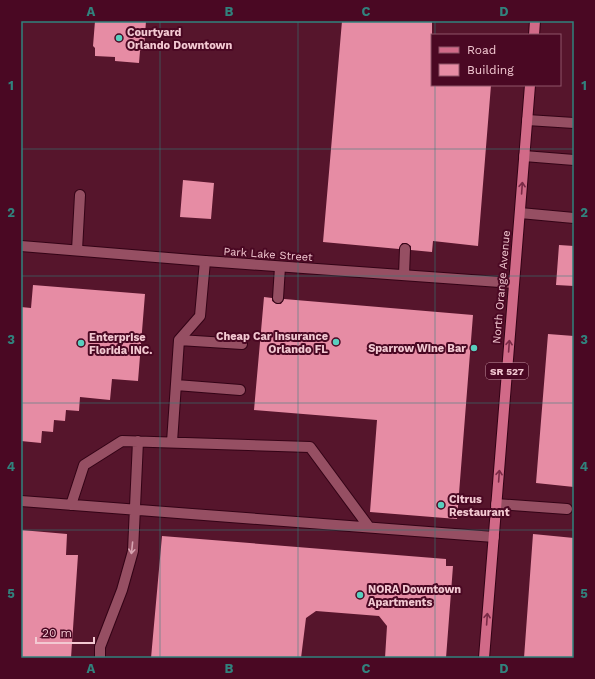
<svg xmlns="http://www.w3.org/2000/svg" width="595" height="679" font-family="'Work Sans',sans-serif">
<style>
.building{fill:#e68ca4}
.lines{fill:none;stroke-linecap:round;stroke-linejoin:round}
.service-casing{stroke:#330316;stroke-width:12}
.minor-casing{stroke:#330316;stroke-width:12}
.primary-casing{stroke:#330316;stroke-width:12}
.service{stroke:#964f63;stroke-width:10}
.minor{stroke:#964f63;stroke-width:10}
.primary{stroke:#d16a88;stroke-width:10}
.oneway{stroke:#792a46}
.oneway2{stroke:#d7a4b1}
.grid{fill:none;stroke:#31827d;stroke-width:1;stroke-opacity:0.55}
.poi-dot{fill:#59cebe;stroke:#4a0823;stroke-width:1.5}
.labels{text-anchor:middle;stroke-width:4;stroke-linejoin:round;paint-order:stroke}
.shield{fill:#4a0823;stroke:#c08f9e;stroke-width:1}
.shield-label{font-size:10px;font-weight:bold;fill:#f3c9d2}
.poi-label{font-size:11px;font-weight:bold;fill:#f3c9d2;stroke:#4a0823;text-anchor:start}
.street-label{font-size:11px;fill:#f3c9d2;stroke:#4a0823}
.neatline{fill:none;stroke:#31827d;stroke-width:1.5}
.grid-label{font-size:13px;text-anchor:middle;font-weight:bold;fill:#31827d}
</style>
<rect width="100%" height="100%" fill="#56152c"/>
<path class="building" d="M95 21H146L144 50 140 51 139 63 115 61V57L95 56V48L93 46Z
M342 21H432V85H491L478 246 433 241 432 252 411 250V246L406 243H402L399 249 323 242Z
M183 180 214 183 211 219 180 217Z
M559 245 574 246V286L556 285Z
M33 285 145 294 138 381 112 379 110 400 80 397 79 411 66 410 65 421 54 420 53 432 42 431 41 443 21 441V307L31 308Z
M264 297 272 298V301L277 304H281L284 299 473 315 457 519 370 512 377 420 254 410Z
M548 334 574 336V487L536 483Z
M21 530 67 534 66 555H78L71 658H21Z
M533 534 574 538V658H524Z
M162 536 446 559V566H453L446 658H385L387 626 379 616 316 611 306 618 301 658H151Z"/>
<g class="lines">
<g class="service-casing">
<path id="service" d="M527 120 574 123
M524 156 574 160
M520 213 574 218
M77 250 80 195
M404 275 405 249
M278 298 280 267
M179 340 242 344
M176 385 240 390
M172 442 179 340 200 316 205 261
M21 501 494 537
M496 504 567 509
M71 505 84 465 122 441 310 447 369 527
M100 658V647L122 590 133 551 138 441"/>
</g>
<g class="minor-casing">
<path id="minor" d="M21 246 205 261 514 283"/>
</g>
<g class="primary-casing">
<path id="primary" d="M534 35 535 21
M484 658 530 85"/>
</g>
<use href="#service" class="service"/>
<use href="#minor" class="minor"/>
<use href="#primary" class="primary"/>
</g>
<defs><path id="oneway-shaft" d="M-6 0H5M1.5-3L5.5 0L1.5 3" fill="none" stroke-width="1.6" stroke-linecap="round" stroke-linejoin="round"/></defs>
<g class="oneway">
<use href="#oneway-shaft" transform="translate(522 188) rotate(-86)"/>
<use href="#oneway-shaft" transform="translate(509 346) rotate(-86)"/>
<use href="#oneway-shaft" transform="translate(499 476) rotate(-86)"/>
<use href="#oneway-shaft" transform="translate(487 619) rotate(-86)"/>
</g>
<use class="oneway2" href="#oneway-shaft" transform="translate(132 548) rotate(96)"/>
<path class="grid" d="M160 21V658M298 21V658M435 21V35M435 85V658M21 149H574M21 276H574M21 403H574M21 530H574"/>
<g class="poi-dot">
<circle cx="119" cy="38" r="4"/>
<circle cx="336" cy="342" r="4"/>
<circle cx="81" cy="343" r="4"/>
<circle cx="474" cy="348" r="4"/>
<circle cx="441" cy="505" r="4"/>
<circle cx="360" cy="595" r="4"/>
</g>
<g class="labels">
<rect class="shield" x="486" y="363" width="42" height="16" rx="3"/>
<g class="shield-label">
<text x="507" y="375">SR 527</text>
</g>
<g class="poi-label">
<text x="127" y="36">Courtyard<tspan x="127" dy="13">Orlando Downtown</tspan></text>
<text x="328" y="340" text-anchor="end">Cheap Car Insurance<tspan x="328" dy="13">Orlando FL</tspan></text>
<text x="89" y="341">Enterprise<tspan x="89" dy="13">Florida INC.</tspan></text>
<text x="466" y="352" text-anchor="end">Sparrow Wine Bar</text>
<text x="449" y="503">Citrus<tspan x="449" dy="13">Restaurant</tspan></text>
<text x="368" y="593">NORA Downtown<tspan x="368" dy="13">Apartments</tspan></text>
</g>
<g class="street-label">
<text transform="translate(268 254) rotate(4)" y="4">Park Lake Street</text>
<text transform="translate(501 287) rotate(-85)" y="4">North Orange Avenue</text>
</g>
</g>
<rect width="595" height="679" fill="none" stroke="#4a0823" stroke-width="44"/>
<rect x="431" y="34" width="130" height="52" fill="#4a0823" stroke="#8e5569"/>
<rect x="439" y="47" width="20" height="6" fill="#d16a88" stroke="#8e5569"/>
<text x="467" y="54" font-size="12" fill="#f3c9d2">Road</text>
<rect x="439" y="64" width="20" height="12" fill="#e68ca4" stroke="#8e5569"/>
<text x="467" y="74" font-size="12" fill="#f3c9d2">Building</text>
<path d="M36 637v6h58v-6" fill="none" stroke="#f3c9d2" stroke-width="2"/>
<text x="42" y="637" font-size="12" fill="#f3c9d2" stroke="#4a0823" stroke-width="3" paint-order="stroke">20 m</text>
<rect x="22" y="22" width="551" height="635" class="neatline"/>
<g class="grid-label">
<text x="91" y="16">A</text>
<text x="229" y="16">B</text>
<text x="366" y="16">C</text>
<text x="504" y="16">D</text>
<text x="11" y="90">1</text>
<text x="584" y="90">1</text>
<text x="11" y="217">2</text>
<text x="584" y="217">2</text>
<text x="11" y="344">3</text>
<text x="584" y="344">3</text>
<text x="11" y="471">4</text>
<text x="584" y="471">4</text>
<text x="11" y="598">5</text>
<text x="584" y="598">5</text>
<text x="91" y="673">A</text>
<text x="229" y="673">B</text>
<text x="366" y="673">C</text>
<text x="504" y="673">D</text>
</g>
</svg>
